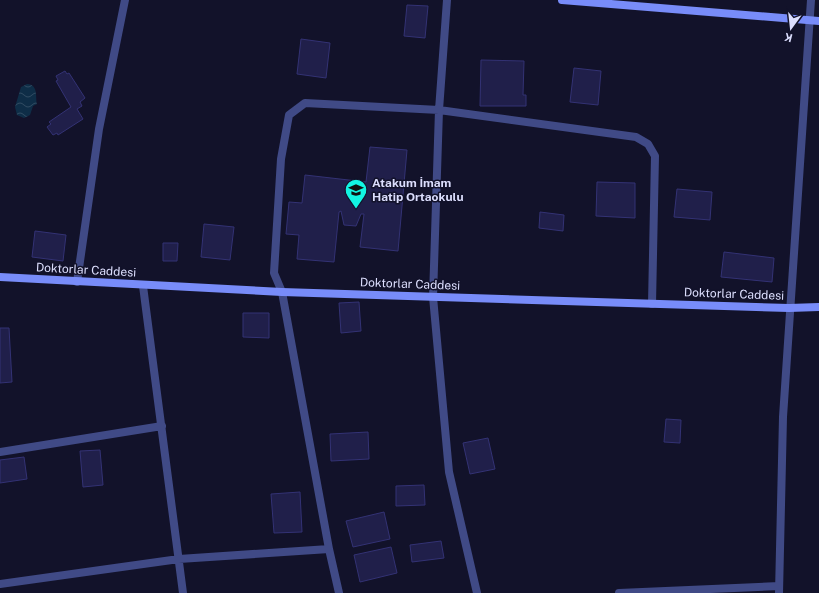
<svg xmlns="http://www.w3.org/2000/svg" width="819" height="593" font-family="'Public Sans',sans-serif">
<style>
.water{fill:url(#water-waves)}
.building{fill:#201f4a;stroke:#333274}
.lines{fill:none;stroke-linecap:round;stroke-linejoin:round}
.street{stroke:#404a86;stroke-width:8}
.secondary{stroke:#788cf9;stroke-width:8}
.labels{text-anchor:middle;stroke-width:3;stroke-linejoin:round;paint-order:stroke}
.poi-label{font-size:12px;font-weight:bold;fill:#dcdefd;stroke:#12122a;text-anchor:start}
.street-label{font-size:12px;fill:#dcdefd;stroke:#12122a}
</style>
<defs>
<pattern id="water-waves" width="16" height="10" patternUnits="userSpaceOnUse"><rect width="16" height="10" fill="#0e2d47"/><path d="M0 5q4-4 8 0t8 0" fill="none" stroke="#304b62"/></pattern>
</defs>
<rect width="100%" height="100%" fill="#12122a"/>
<path class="water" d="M27 84C39 85 35 97 37 104L33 106 30 115 24 118 17 115 15 107 21 87Z"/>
<path class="building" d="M407 5 428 6 425 38 404 36Z
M301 39 330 43 326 78 297 74Z
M481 60 524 61 523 95H526V106H480Z
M574 68 601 71 598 105 570 102Z
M65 71 67 74 69 73 85 98 80 102 82 106 77 109 83 119 58 135 57 133 53 135 47 127 51 124 49 122 71 107 56 81 58 80 56 76Z
M370 147 407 150 398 251 360 247 364 214H361L356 226 344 225 341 211 339 212 334 262 297 259 299 235 286 234 289 202 302 203 305 175 366 182Z
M597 182 635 183V218L596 216Z
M677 189 712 192 710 220 674 217Z
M540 212 564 215 563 231 539 228Z
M204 224 234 227 230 260 201 257Z
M35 231 66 235 63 261 32 257Z
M163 243H178L177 261H163Z
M724 252 774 258 772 282 721 277Z
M359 302 361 331 341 333 339 303Z
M243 313H269V338L243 337Z
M0 328H9L12 382 0 383Z
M666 419 681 420 680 443 664 442Z
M368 432 369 459 331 461 330 434Z
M488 438 495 469 470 474 463 443Z
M100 450 103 485 83 487 80 451Z
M24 457 27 479 0 483V460Z
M424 485 425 505 396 506V486Z
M300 492 302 532 274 533 271 494Z
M384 512 390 539 353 547 346 521Z
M441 541 444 558 412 562 410 545Z
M391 547 397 573 360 582 354 555Z"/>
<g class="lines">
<path class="street" d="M447 0 439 110 433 297 449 472 477 593
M77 282 99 129 125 0
M143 286 183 593
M0 452 162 426
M0 584 179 559 329 549
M339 593 329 549 282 292 274 273 281 159 289 115 305 103 439 110 636 137 648 144 655 156 652 304
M619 593 779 586
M779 593 783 417 811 0"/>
<path class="secondary" d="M562 0 819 21
M0 277 282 292 789 308 819 307"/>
</g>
<defs>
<g id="school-pin" transform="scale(1.15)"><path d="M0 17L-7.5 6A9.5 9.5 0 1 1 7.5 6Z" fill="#12f4e2" stroke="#12122a"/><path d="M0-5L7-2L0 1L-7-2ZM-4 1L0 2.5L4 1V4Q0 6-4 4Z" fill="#111"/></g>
</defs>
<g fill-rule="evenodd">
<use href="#school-pin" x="356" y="190"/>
</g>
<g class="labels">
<g class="poi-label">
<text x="372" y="187">Atakum İmam<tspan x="372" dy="14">Hatip Ortaokulu</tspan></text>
</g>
<g class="street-label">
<text transform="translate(86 270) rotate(3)" y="4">Doktorlar Caddesi</text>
<text transform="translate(410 284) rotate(2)" y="4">Doktorlar Caddesi</text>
<text transform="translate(734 294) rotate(2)" y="4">Doktorlar Caddesi</text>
</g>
</g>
<g transform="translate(791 28) rotate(195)" stroke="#12122a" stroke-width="3" paint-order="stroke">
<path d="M0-3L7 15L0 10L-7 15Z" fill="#dcdefd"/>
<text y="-6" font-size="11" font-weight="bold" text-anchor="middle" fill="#dcdefd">K</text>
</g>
</svg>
